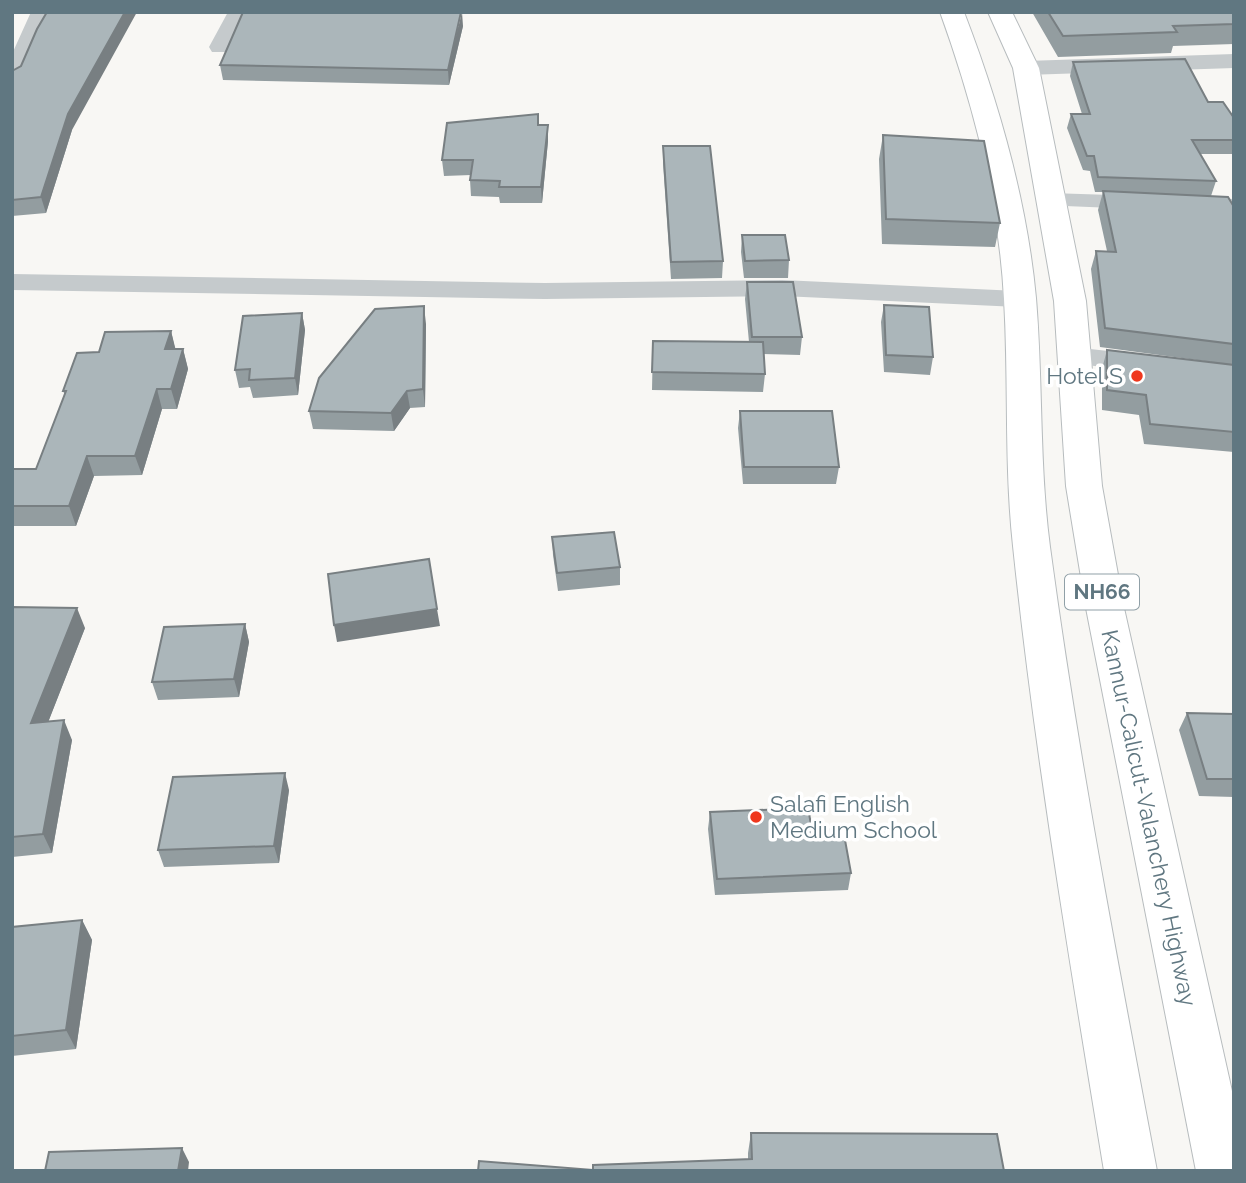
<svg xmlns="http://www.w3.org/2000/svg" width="1246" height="1183" font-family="Raleway,sans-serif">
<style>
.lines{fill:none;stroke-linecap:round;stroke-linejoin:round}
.highway-casing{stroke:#b7bcbe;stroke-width:2}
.street{fill:#c5cacc;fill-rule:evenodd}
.highway{fill:#fff;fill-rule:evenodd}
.wall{fill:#939da0}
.shaded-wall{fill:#787f82}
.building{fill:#abb6ba;stroke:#787f82;stroke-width:2}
.poi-dot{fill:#ef371d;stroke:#fff;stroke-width:2.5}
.labels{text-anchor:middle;stroke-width:7;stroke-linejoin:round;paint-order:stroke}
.shield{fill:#fff;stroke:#90a0a7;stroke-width:2}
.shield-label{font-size:21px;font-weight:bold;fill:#607781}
.poi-label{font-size:23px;fill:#607781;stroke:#fff;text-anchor:end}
.street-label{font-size:23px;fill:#607781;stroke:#fff}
</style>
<rect width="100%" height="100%" fill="#f8f7f4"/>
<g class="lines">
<g class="highway-casing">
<path id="highway" d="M940 12H964C999 103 1027 201 1036 298 1043 381 1039 464 1050 547 1078 756 1118 963 1157 1171H1104C1070 963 1035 756 1013 546 1004 464 1009 382 1004 299 999 202 973 103 940 12Z
M988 12H1012L1039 68 1086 301 1102 486 1124 608 1234 1100V1171H1196L1086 608 1066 486 1054 301 1013 68Z"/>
</g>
<path class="street" d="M31 12H51L23 80 12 87V54Z
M228 12H248L228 52H212L209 47Z
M1234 54V68L1026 75 1015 68 1026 61Z
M1050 193 1234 199V213L1041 205 1038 200 1041 195Z
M12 274 545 283 782 280 1020 291 1030 293 1033 299 1030 305 1020 307 782 296 545 299 12 290Z
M1072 347 1234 365V383L1062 362 1058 356 1062 350Z"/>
<use href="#highway" class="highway"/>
</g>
<path class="wall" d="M1032 12H1234V44L1173 46 1171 53 1058 57Z
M463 26 449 85 223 80 220 65Z
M1073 62 1208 102 1234 118V154H1200L1216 181 1211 196 1234 207V365L1100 347 1091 269 1096 251H1107L1098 210 1103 192H1095L1090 171 1083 170 1067 128 1071 114H1082L1070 76Z
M12 71 72 130 46 213 12 216Z
M538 114 539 125 548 141 542 203H500L499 197 471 196 470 180 471 175 444 176 442 160Z
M883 135 1000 223 995 247 882 244 879 159Z
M663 146 723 261 722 278 671 279 663 163Z
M742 235 789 260 788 278H744L741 252Z
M747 282 802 337 800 355 763 354 765 374 763 392 652 390 653 341 749 342 745 299Z
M884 305 933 357 930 375 884 372 881 322Z
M302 313 305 330 298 395 253 398 250 387 239 388 235 370Z
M426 324 425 407 410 408 394 431 313 429 309 411Z
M171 331 175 349H183L188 369 177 409H162L142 475 94 476 76 526H12V469H36L65 395 63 391 99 352Z
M1107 350 1234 365V452L1144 444 1139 415 1102 410V369Z
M740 411 839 467 836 484H743L738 428Z
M552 537 620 567V585L558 591 553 555Z
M12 607 85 628 48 722 72 740 52 853 12 857Z
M245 624 249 642 239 697 158 700 152 682Z
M1187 713 1234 714V797L1199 796 1179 730Z
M289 790 279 863 164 867 158 850Z
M710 812 812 830 851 873 848 890 715 895 708 829Z
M82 920 92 940 76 1049 12 1056V927Z
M751 1133 1004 1171 593 1170 748 1159V1153Z"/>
<path class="shaded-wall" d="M125 12H137L72 130 46 213 41 197 68 114Z
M462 12 463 26 449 85 448 70Z
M548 125V141L542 203 541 187Z
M424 306 426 324 425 407 423 389Z
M302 313 305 330 298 395 295 378Z
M171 331 176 351 165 349Z
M183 349 188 369 177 409 171 389Z
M157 389 162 409 142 475 135 456Z
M407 391 410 408 394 431 391 413Z
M87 456 94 476 76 526 69 506Z
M77 608 85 628 40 743 31 723Z
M437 609 440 626 337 642 334 625Z
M245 624 249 642 239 697 234 679Z
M64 720 72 740 52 853 43 834Z
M285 773 289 790 279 863 274 846Z
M82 920 92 940 76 1049 66 1030Z
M182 1148 189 1162 188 1171H178Z"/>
<path class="building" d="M47 12H125L68 114 41 197 12 200V71L21 66 37 29Z
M243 12H461L448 70 220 65Z
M1048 12H1234V24L1173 26 1177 32 1063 36Z
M1185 59 1208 102H1223L1234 118V140H1192L1216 181 1098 177 1094 156H1087L1071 114H1090L1073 62Z
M538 114V125H548L541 187H499L500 181 470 180 473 160H442L447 123Z
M883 135 984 141 1000 223 886 219Z
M663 146H710L723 261 671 262Z
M1103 191 1228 197 1234 207V344L1105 328 1096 251 1116 252Z
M742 235H785L789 260 745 261Z
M747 282H793L802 337H752Z
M884 305 929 307 933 357 886 355Z
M424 306 423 389 407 391 391 413 309 411 319 378 375 309Z
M302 313 295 378 249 380 250 369 235 370 243 316Z
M171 331 165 349H183L171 389H157L135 456H87L69 506H12V469H36L66 391H63L77 353 99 352 105 332Z
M653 341 763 342 765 374 652 372Z
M1107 350 1234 365V432L1150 424 1146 395 1107 390Z
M740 411H832L839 467H744Z
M614 532 620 567 557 573 552 537Z
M429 559 437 609 334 625 328 574Z
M12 607 77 608 31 723 64 720 43 834 12 837Z
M245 624 234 679 152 682 164 627Z
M1187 713 1234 714V779H1207Z
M285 773 274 846 158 850 173 777Z
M808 808 812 830 843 829 851 873 717 879 710 812Z
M82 920 66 1030 12 1036V927Z
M751 1133 997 1134 1004 1171H478L479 1161 593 1170V1165L752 1159Z
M182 1148 178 1171H45L49 1152Z"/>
<g class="poi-dot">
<circle cx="1137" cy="376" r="7"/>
<circle cx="756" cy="817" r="7"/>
</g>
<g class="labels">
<rect class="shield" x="1065" y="574.5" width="74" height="35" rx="5"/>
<g class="shield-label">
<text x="1102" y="599">NH66</text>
</g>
<g class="poi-label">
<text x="1123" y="384">Hotel S</text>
<text x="770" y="812" text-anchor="start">Salafi English<tspan x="770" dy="26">Medium School</tspan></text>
</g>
<g class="street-label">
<text transform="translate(1149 818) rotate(78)" y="8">Kannur-Calicut-Valanchery Highway</text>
</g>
</g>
<rect width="1246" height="1183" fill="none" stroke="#607781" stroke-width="28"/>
</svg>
